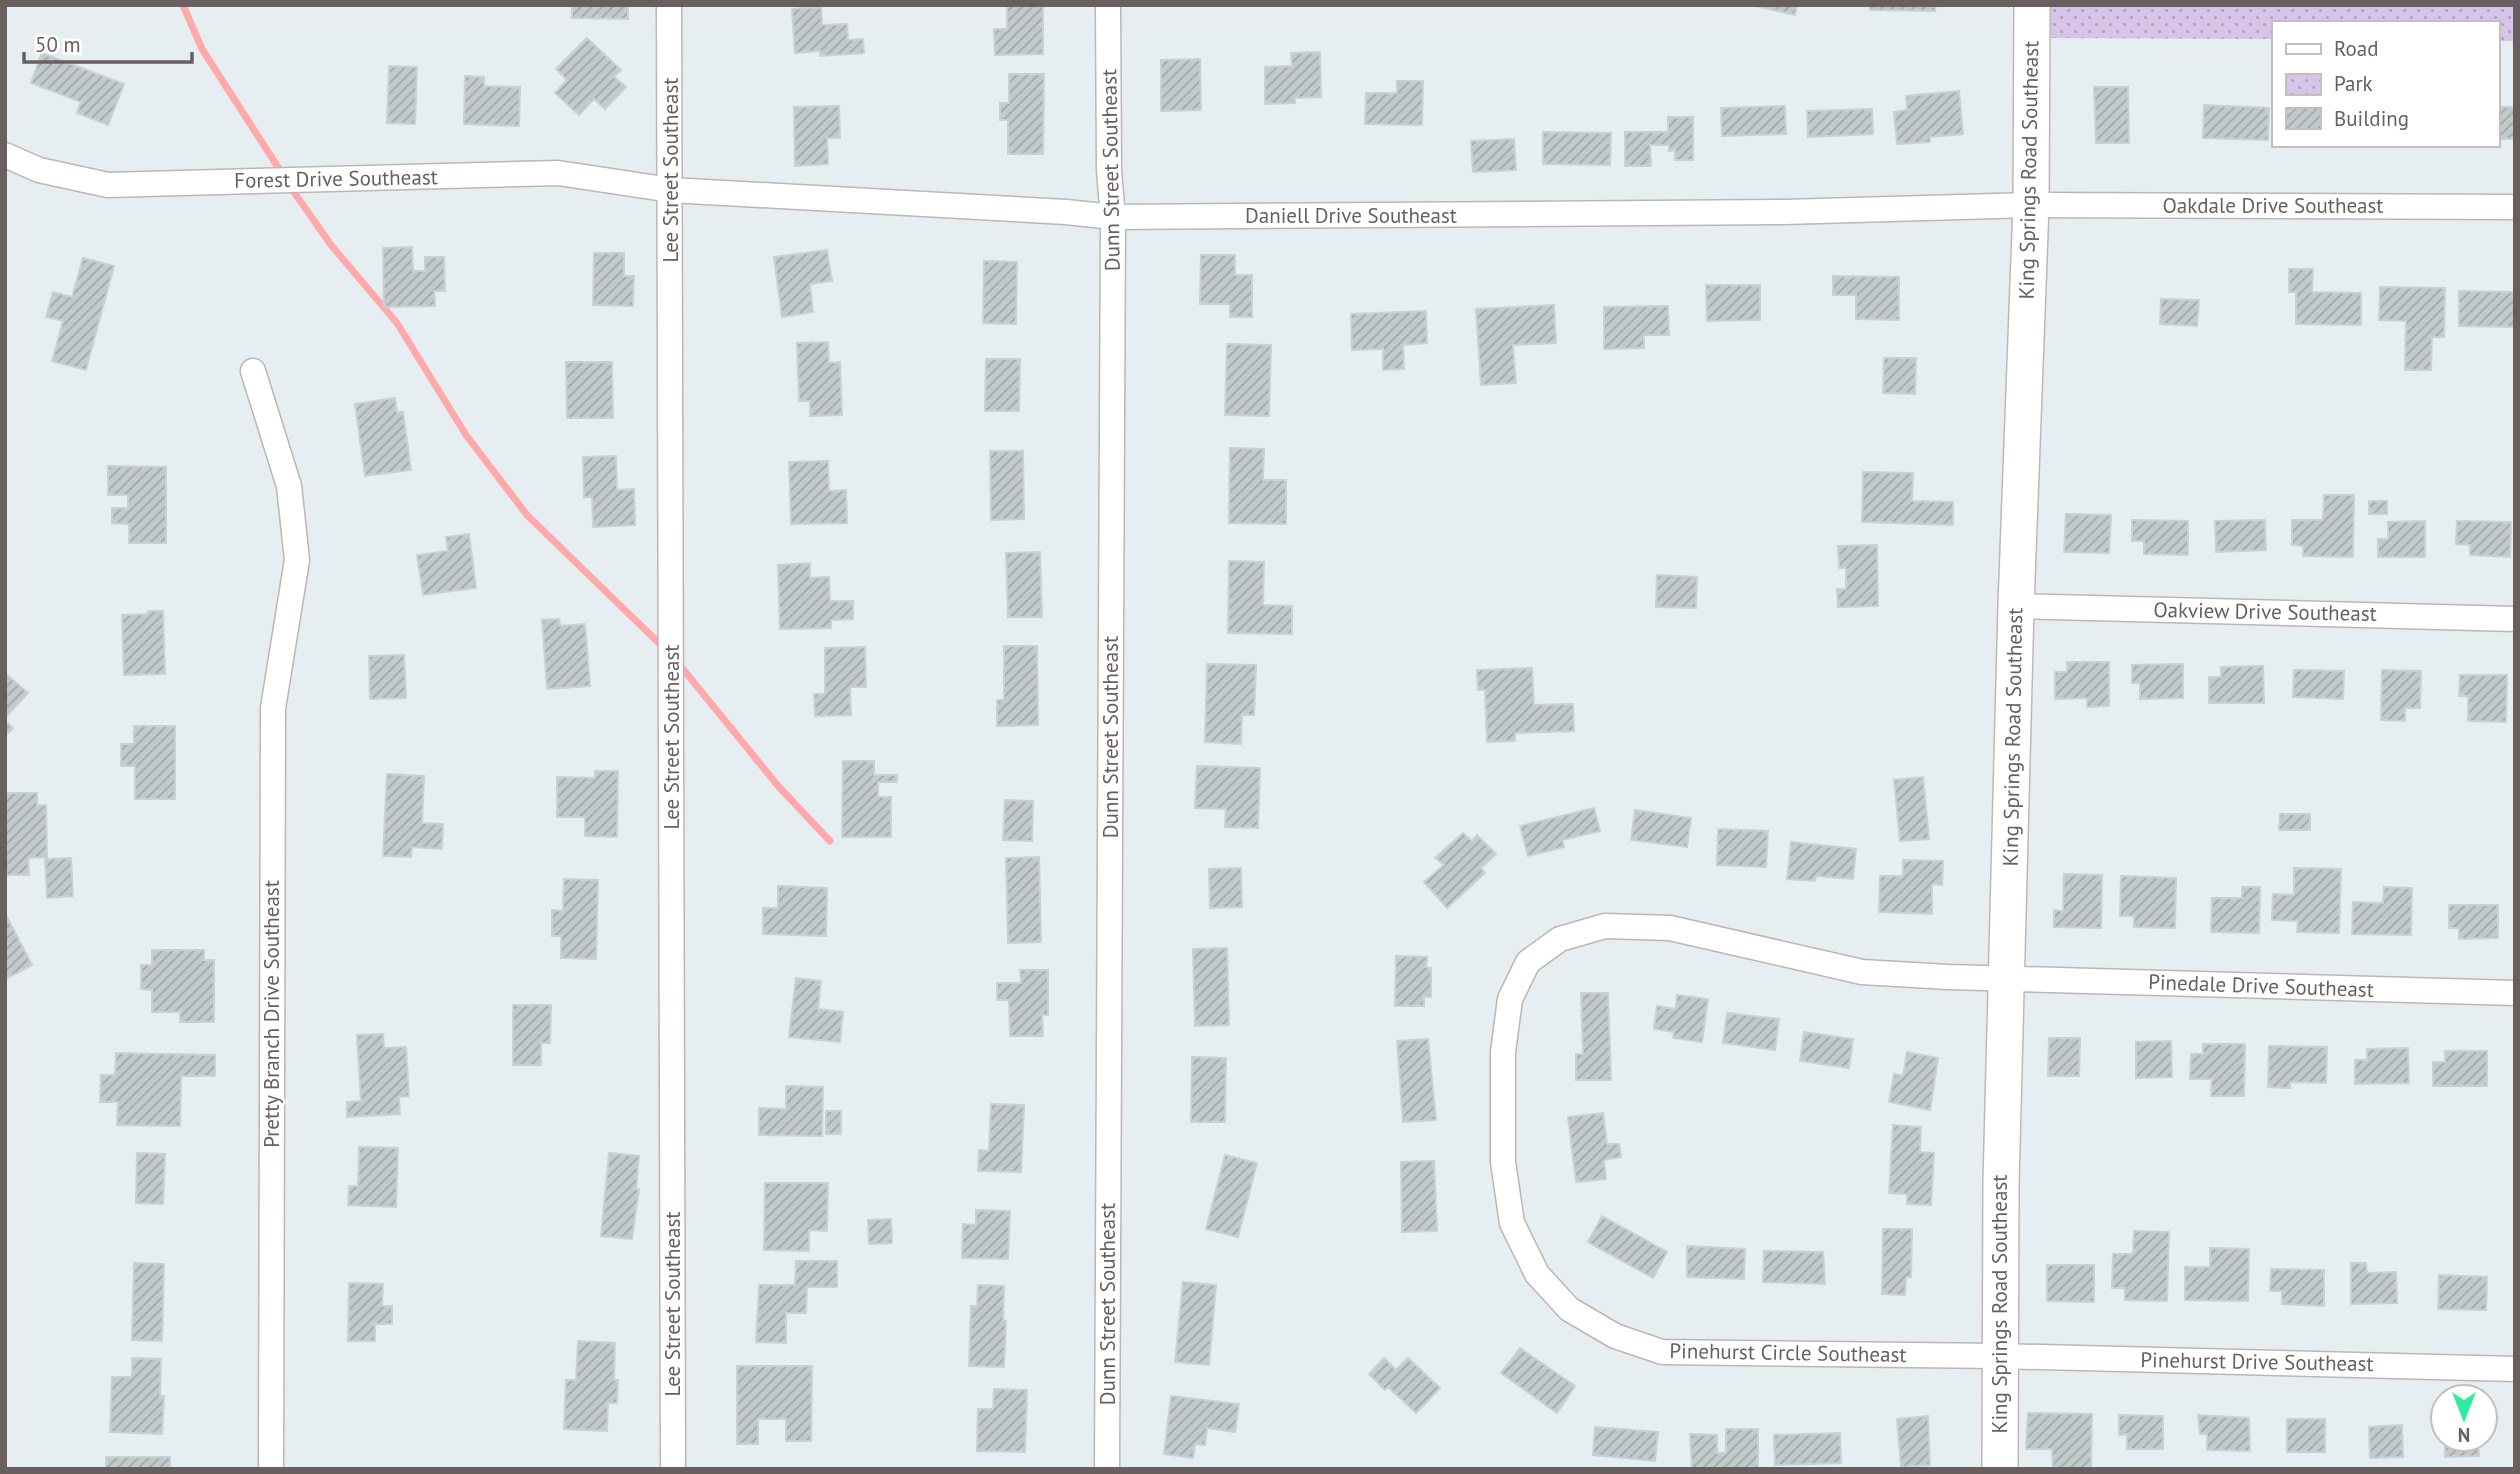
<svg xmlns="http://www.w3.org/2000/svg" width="2520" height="1474" font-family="'PT Sans',sans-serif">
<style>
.park{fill:url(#park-dots)}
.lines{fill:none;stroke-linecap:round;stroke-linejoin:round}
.stream{stroke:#ffa9ad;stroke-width:7}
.building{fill:url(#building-hatch);stroke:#c5d2d6;stroke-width:2}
.street-casing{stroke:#bcb6b4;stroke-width:27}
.secondary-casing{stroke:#bfb7b5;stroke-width:38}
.street{stroke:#fff;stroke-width:24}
.secondary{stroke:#fff;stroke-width:35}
.labels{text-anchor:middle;stroke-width:5;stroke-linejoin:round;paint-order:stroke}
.street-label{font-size:21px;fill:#685f5e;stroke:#fff}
</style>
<defs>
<pattern id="park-dots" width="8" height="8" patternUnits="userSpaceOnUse" patternTransform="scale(1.75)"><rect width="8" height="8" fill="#d7c4e8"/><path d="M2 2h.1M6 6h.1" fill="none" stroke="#b2a2bf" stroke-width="1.8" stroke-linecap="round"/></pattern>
<pattern id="building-hatch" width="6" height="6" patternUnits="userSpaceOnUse" patternTransform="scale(1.75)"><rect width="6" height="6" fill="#c3cacc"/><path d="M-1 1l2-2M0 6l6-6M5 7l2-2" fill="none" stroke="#a2a7a9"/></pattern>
</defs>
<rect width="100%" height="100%" fill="#e7eef1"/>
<path class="park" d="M2051 5H2515V41H2497V23H2273V39L2048 38Z"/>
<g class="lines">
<path class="stream" d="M183 5 202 49 283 175
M289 185 331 245 397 323 466 435 527 515 665 649
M678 663 779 787 830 841"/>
</g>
<path class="building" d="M572 5H628V19L572 18Z
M1007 5H1043V54L995 55 994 29H1007Z
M1752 5H1797L1795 15Z
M1870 5H1936L1935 11 1870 10Z
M821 7 822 25 847 24 848 40 863 39 864 53 820 56V51L795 53 792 9Z
M587 38 621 70 614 77 626 87 605 109 594 99 579 115 555 93 567 80 556 69Z
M1320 52 1321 97 1295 98V103L1265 104V67L1292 66 1291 53Z
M42 53 124 84 108 125 77 113 81 102 31 83Z
M1200 59 1201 110 1161 111V60Z
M389 66 417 67 415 124 387 123Z
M1009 74H1044L1043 154H1008V120H1000V103H1009Z
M465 76 484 77V86L520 87 519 126 464 124Z
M1397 81H1423L1422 125 1365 124 1366 93H1397Z
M2094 87H2128L2129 143H2096Z
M1959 91 1963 134 1930 137V142L1897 144 1894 112 1907 110 1906 96Z
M2204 105 2269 108 2268 140 2203 138Z
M839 106 840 138H827L828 164 795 166 794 107Z
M1785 106 1786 134 1722 136 1721 108Z
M2498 107H2515V139H2497Z
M1872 109 1873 134 1808 137 1807 111Z
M1668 117H1693V160H1675V150L1669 151V145H1650L1651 166H1625V132H1668Z
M1543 132 1611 133 1610 165 1543 164Z
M1514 139 1516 170 1473 172 1471 141Z
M412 247 413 271H425V257H444L445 291H434L435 306 384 307 383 248Z
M827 250 832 281 810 284 813 312 782 317 774 257Z
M594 253H624V276H634L633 306 593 305Z
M1201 255H1235V275H1252V317H1230V304H1200Z
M83 258 114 266 86 370 52 361 63 321 46 317 53 292 72 297Z
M984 261 1017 262 1016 324 983 323Z
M2289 269H2313L2312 292 2361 293V325L2296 324V292H2289Z
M1833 276 1899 277V320L1856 319V295H1833Z
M1706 285H1760V320L1707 321Z
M2380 287 2445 288 2444 337H2432L2431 370H2405L2406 321 2379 320Z
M2459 291 2515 292V327L2459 326Z
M2161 299 2199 300 2197 326 2160 324Z
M1554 305 1556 343 1513 345 1516 383 1481 385 1476 309Z
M1668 306 1669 335H1644V348L1604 349V307Z
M1426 311 1427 343 1403 345 1404 369 1383 370V349L1352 350 1351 314Z
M828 342 829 363 840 362 842 415 810 416V401H799L797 343Z
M1227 344 1271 345 1269 416 1225 415Z
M1884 358H1916L1915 394 1883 393Z
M986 359H1020L1019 411H985Z
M566 362H612L613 418H567Z
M395 398 397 412H403L411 470 365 476 355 404Z
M1230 448 1264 449 1263 480H1286V524L1229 523Z
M990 451H1023L1024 519 991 520Z
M616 456 617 490 634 489 635 525 593 527 592 497H584L583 457Z
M828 461 829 491 846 490 847 523 791 524 789 462Z
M108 466 166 467V543H129V524L112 523V508H128V495H108Z
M1863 472 1913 473 1912 501 1953 502V525L1862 522Z
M2324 495H2354L2353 557 2303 556V546L2292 545V520H2323Z
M2369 501H2387V514H2369Z
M2066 514 2111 515 2109 553 2064 552Z
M2132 520 2188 521V555L2144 554V541H2132Z
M2265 520 2266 550 2216 552 2215 521Z
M2425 521V557H2378V539H2388V522Z
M2457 521 2511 522 2510 557 2470 555V545L2456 544Z
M469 534 476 588 423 595 417 555 448 551 446 537Z
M1877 545 1878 606 1838 607 1837 589H1846V568H1839L1838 546Z
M1040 552 1042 617H1008L1006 553Z
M1229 561 1264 562 1263 605 1292 606V634L1228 633Z
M810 563V578L829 577 830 601H853V619L831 620V628L780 629 778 565Z
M1657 575 1697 577 1696 608 1656 607Z
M148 611H163L165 674 124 675 122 615 148 614Z
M559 619 560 626 585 624 590 686 547 689 542 620Z
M1004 646H1037L1038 725 997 726V700H1004Z
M865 647 866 687H850L851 715 815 716 814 694H825V648Z
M404 655 406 698 370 699 369 656Z
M2067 662H2109V706L2087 707V698L2055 699V672H2067Z
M1207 664 1256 665 1254 715H1242L1241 744 1205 742Z
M2183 664V698L2140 699V683H2132V665Z
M2263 666 2264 703H2209V677H2221V667Z
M1532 668 1534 705 1573 704 1574 731 1515 733V741L1487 742 1485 690H1478L1477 670Z
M2294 670 2344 671 2343 699 2293 697Z
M2382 670 2421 671 2420 708H2405V721L2381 720Z
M5 673 28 693 5 718Z
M2460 675H2507L2506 722 2468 721V696H2459Z
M5 721 13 728 5 736Z
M134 726H175V799H135V766H121V744H134Z
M843 761H874V775H897V782H878V797H891V837H842Z
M1197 766 1260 768 1258 828 1225 827 1226 809 1195 808Z
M595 771H618L617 837 585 836V817H557V777L595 778Z
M387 774 424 776 422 823 443 824 442 849 412 847 411 857 383 856Z
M1923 777 1929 839 1900 841 1894 780Z
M5 793H37V806L46 805 47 857 28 858 29 875H5Z
M1005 800 1033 801 1032 841 1003 840Z
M1594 808 1600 831 1562 840 1564 847 1528 856 1520 826Z
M1635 810 1691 818 1687 847 1631 840Z
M2280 814H2310V830H2279Z
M1718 829 1768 831 1766 867 1717 865Z
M1463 833 1472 841 1477 835 1496 854 1481 868 1485 873 1447 908 1424 882 1444 865 1435 858Z
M1791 842 1856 849 1853 879 1816 876 1815 881 1787 879Z
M1039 857 1041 942 1008 943 1006 858Z
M71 858 73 896 47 898 45 859Z
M1903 860 1943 861 1942 885 1932 884V914L1879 912 1880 876H1903Z
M1241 868 1242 907 1210 908 1209 869Z
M2294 868 2341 869 2339 933 2297 932 2298 921 2272 920 2273 894 2294 895Z
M2064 874 2102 875 2101 928 2054 927V910L2063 911Z
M2121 876 2176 878 2175 928 2134 927V916H2120Z
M564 879 598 880 596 959 561 958V936H552V910L563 911Z
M778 886 827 888 826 936 763 934V908H778Z
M2242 887H2260L2259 933 2211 932 2212 898H2242Z
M2384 887 2412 888 2411 935 2352 934 2353 902 2383 903Z
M2449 905H2498V938L2459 939V928H2449Z
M6 915 32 965 5 979V916Z
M1227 948 1229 1025 1195 1026 1193 949Z
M152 950H204V960H214V1022H180V1012H152V990L141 989V965H152Z
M1396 956 1427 957 1426 967 1431 968V997L1424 996V1006H1395Z
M1020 970H1048V1015H1042L1043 1036H1010L1009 1000H997V983H1021Z
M796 978 821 981 818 1009 843 1012 840 1042 789 1037Z
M1581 993H1608L1611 1080H1576V1054H1583Z
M1677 995 1708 999 1702 1042 1673 1038 1674 1032 1654 1029 1657 1006 1676 1009Z
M513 1005H551L550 1043H541V1065H513Z
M1727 1013 1779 1019 1775 1050 1723 1043Z
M1804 1032 1853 1039 1849 1068 1800 1061Z
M383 1034 384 1048 406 1047 409 1096 399 1097 400 1114 347 1117V1102L361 1101 357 1035Z
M2049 1038H2080L2079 1076H2048Z
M1428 1039 1436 1120 1403 1122 1397 1041Z
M2171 1041 2172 1077 2136 1078V1042Z
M2203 1044H2245L2244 1096H2211L2212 1079H2190L2191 1054H2203Z
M2269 1046 2327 1047 2326 1083 2290 1082V1088L2268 1087Z
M2408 1048 2409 1083 2355 1084V1060H2367V1049Z
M2445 1051H2487V1086H2433V1062H2445Z
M1907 1052 1938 1058 1930 1110 1889 1102 1894 1074 1903 1076Z
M116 1053 215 1055V1076H181L180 1126 117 1125 118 1102H100L101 1075H115Z
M1192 1057 1226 1058 1225 1122H1191Z
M786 1086 823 1087 822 1136 759 1135V1108L786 1109Z
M991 1104 1024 1105 1021 1172 978 1171 979 1150 989 1151Z
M826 1111H841V1134H826Z
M1603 1113 1607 1144H1619L1621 1157 1604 1160 1606 1179 1576 1182 1568 1117Z
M1893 1125 1921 1127 1920 1152 1934 1153 1931 1205 1907 1204V1194L1889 1193Z
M359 1147 398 1148 396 1207 348 1205 349 1186H358Z
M137 1153 165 1154 163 1204 136 1203Z
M609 1153 639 1156 636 1189H639L632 1239 601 1236Z
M1225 1155 1257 1163 1238 1237 1206 1229Z
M1434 1161 1437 1231 1402 1232 1401 1162Z
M765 1183H828L827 1231 809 1230V1251L764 1250Z
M976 1210 1010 1211 1008 1259 962 1258 963 1224 976 1225Z
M1602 1216 1667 1252 1653 1278 1588 1242Z
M891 1219 892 1243 869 1244 868 1220Z
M1883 1229H1912L1911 1277H1906L1905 1295 1882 1294Z
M2134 1231 2169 1232 2167 1301 2125 1300V1288H2112L2113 1254H2133Z
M1687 1246 1745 1249 1744 1279 1687 1277Z
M2210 1248 2249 1249 2248 1301 2185 1300V1267H2210Z
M1764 1251 1823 1252 1825 1284 1763 1282Z
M796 1261H837V1287H807L806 1313H786V1343L756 1342 759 1285H795Z
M134 1263 164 1264 162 1341 132 1340Z
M2351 1263H2366L2367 1273 2396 1272 2397 1303 2351 1304Z
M2047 1265H2094V1302L2047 1301Z
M2271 1269 2324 1270V1306L2282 1304V1291H2270Z
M2439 1275 2487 1277 2486 1310 2438 1309Z
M1183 1282 1216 1285 1209 1365 1175 1362Z
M349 1283 383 1284 382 1306H392V1324H375V1341H348Z
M978 1285 1004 1286 1003 1320 1006 1321 1004 1367 969 1366 971 1306H977Z
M578 1341 615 1343 614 1380H618L617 1403H608L607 1431 564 1429 566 1380H576Z
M1520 1348 1575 1386 1557 1413 1501 1373Z
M132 1358 161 1359 160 1396H164L162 1434 110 1432 112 1377H132Z
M1384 1358 1396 1370 1408 1358 1440 1388 1416 1413 1388 1387 1385 1390 1369 1374Z
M737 1366H812L811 1441H786V1419H758V1444H737Z
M994 1389 1027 1390 1025 1452 977 1451 978 1409H993Z
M1171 1396 1239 1404 1235 1432 1207 1428 1205 1445 1195 1444 1193 1458 1164 1454Z
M2028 1413 2092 1414 2091 1469 2053 1468 2052 1449H2026Z
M2119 1415 2163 1416V1449H2127V1434L2119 1435Z
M2198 1415 2249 1418 2250 1451 2207 1450V1434H2200Z
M1928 1416 1930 1465 1901 1467 1897 1419Z
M2287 1419H2325V1452H2287Z
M2402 1425 2403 1457 2370 1458 2369 1427Z
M1595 1427 1658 1432 1655 1461 1593 1455Z
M1726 1429H1758V1469H1692L1690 1434 1717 1435V1453H1726Z
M1840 1433 1841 1463 1775 1465 1774 1435Z
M2445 1439H2478L2479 1456 2445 1457Z
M106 1457H170V1469H106Z"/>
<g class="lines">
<g class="street-casing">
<path id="street" d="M669 5 673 1469
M5 155 39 170 108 185 558 173 671 190 1066 212 1113 217 1784 212 2031 205 2515 207
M253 371 289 486 297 560 273 708 271 1469
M2016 606 2515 619
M2515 993 1948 977 1862 972 1670 928 1605 926 1560 939 1528 962 1510 999 1503 1052V1162L1512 1223 1537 1274 1569 1309 1615 1336 1662 1352 1999 1356 2515 1369
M1107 1469 1113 217 1109 171 1108 5"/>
</g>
<g class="secondary-casing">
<path id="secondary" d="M2000 1469 2001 1184 2016 606 2031 205 2032 5"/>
</g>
<use href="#street" class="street"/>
<use href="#secondary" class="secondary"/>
</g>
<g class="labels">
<g class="street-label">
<text transform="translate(671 170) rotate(-90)" y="7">Lee Street Southeast</text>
<text transform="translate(1111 170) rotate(-91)" y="7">Dunn Street Southeast</text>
<text transform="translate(2029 170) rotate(-89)" y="7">King Springs Road Southeast</text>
<text transform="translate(336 179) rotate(-1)" y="7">Forest Drive Southeast</text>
<text x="2273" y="213">Oakdale Drive Southeast</text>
<text x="1351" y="223">Daniell Drive Southeast</text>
<text transform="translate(2265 612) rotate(1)" y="7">Oakview Drive Southeast</text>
<text transform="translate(672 737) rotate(-90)" y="7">Lee Street Southeast</text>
<text transform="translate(1111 737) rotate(-90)" y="7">Dunn Street Southeast</text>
<text transform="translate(2013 737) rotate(-89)" y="7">King Springs Road Southeast</text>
<text transform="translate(2261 986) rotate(2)" y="7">Pinedale Drive Southeast</text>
<text transform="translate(272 1014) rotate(-90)" y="7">Pretty Branch Drive Southeast</text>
<text transform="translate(673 1304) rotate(-90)" y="7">Lee Street Southeast</text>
<text transform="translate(1108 1304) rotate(-90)" y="7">Dunn Street Southeast</text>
<text transform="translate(2000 1304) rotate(-90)" y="7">King Springs Road Southeast</text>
<text transform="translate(1788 1353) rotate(1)" y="7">Pinehurst Circle Southeast</text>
<text transform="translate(2257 1362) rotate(1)" y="7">Pinehurst Drive Southeast</text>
</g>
</g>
<rect width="2520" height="1474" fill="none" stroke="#685f5e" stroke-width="14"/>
<rect x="2272" y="21" width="228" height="126" fill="#ffffff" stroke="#c3bfbf" stroke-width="2"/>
<rect x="2286" y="44" width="35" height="10" fill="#ffffff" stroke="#c3bfbf" stroke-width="2"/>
<text x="2334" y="56" font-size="21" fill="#685f5e">Road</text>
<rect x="2286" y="74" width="35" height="21" fill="url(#park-dots)" stroke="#c3bfbf" stroke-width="2"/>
<text x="2334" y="91" font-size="21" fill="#685f5e">Park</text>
<rect x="2286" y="108" width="35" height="21" fill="url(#building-hatch)" stroke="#c3bfbf" stroke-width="2"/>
<text x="2334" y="126" font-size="21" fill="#685f5e">Building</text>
<g transform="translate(2464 1418) rotate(180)"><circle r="33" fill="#ffffff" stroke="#c3bfbf" stroke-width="2"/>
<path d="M0-5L12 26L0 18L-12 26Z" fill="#33eba0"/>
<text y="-10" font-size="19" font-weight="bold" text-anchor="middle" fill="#685f5e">N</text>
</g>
<path d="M24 52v10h168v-10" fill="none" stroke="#685f5e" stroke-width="3.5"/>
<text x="35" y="52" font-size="21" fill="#685f5e" stroke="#ffffff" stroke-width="5" paint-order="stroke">50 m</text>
</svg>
